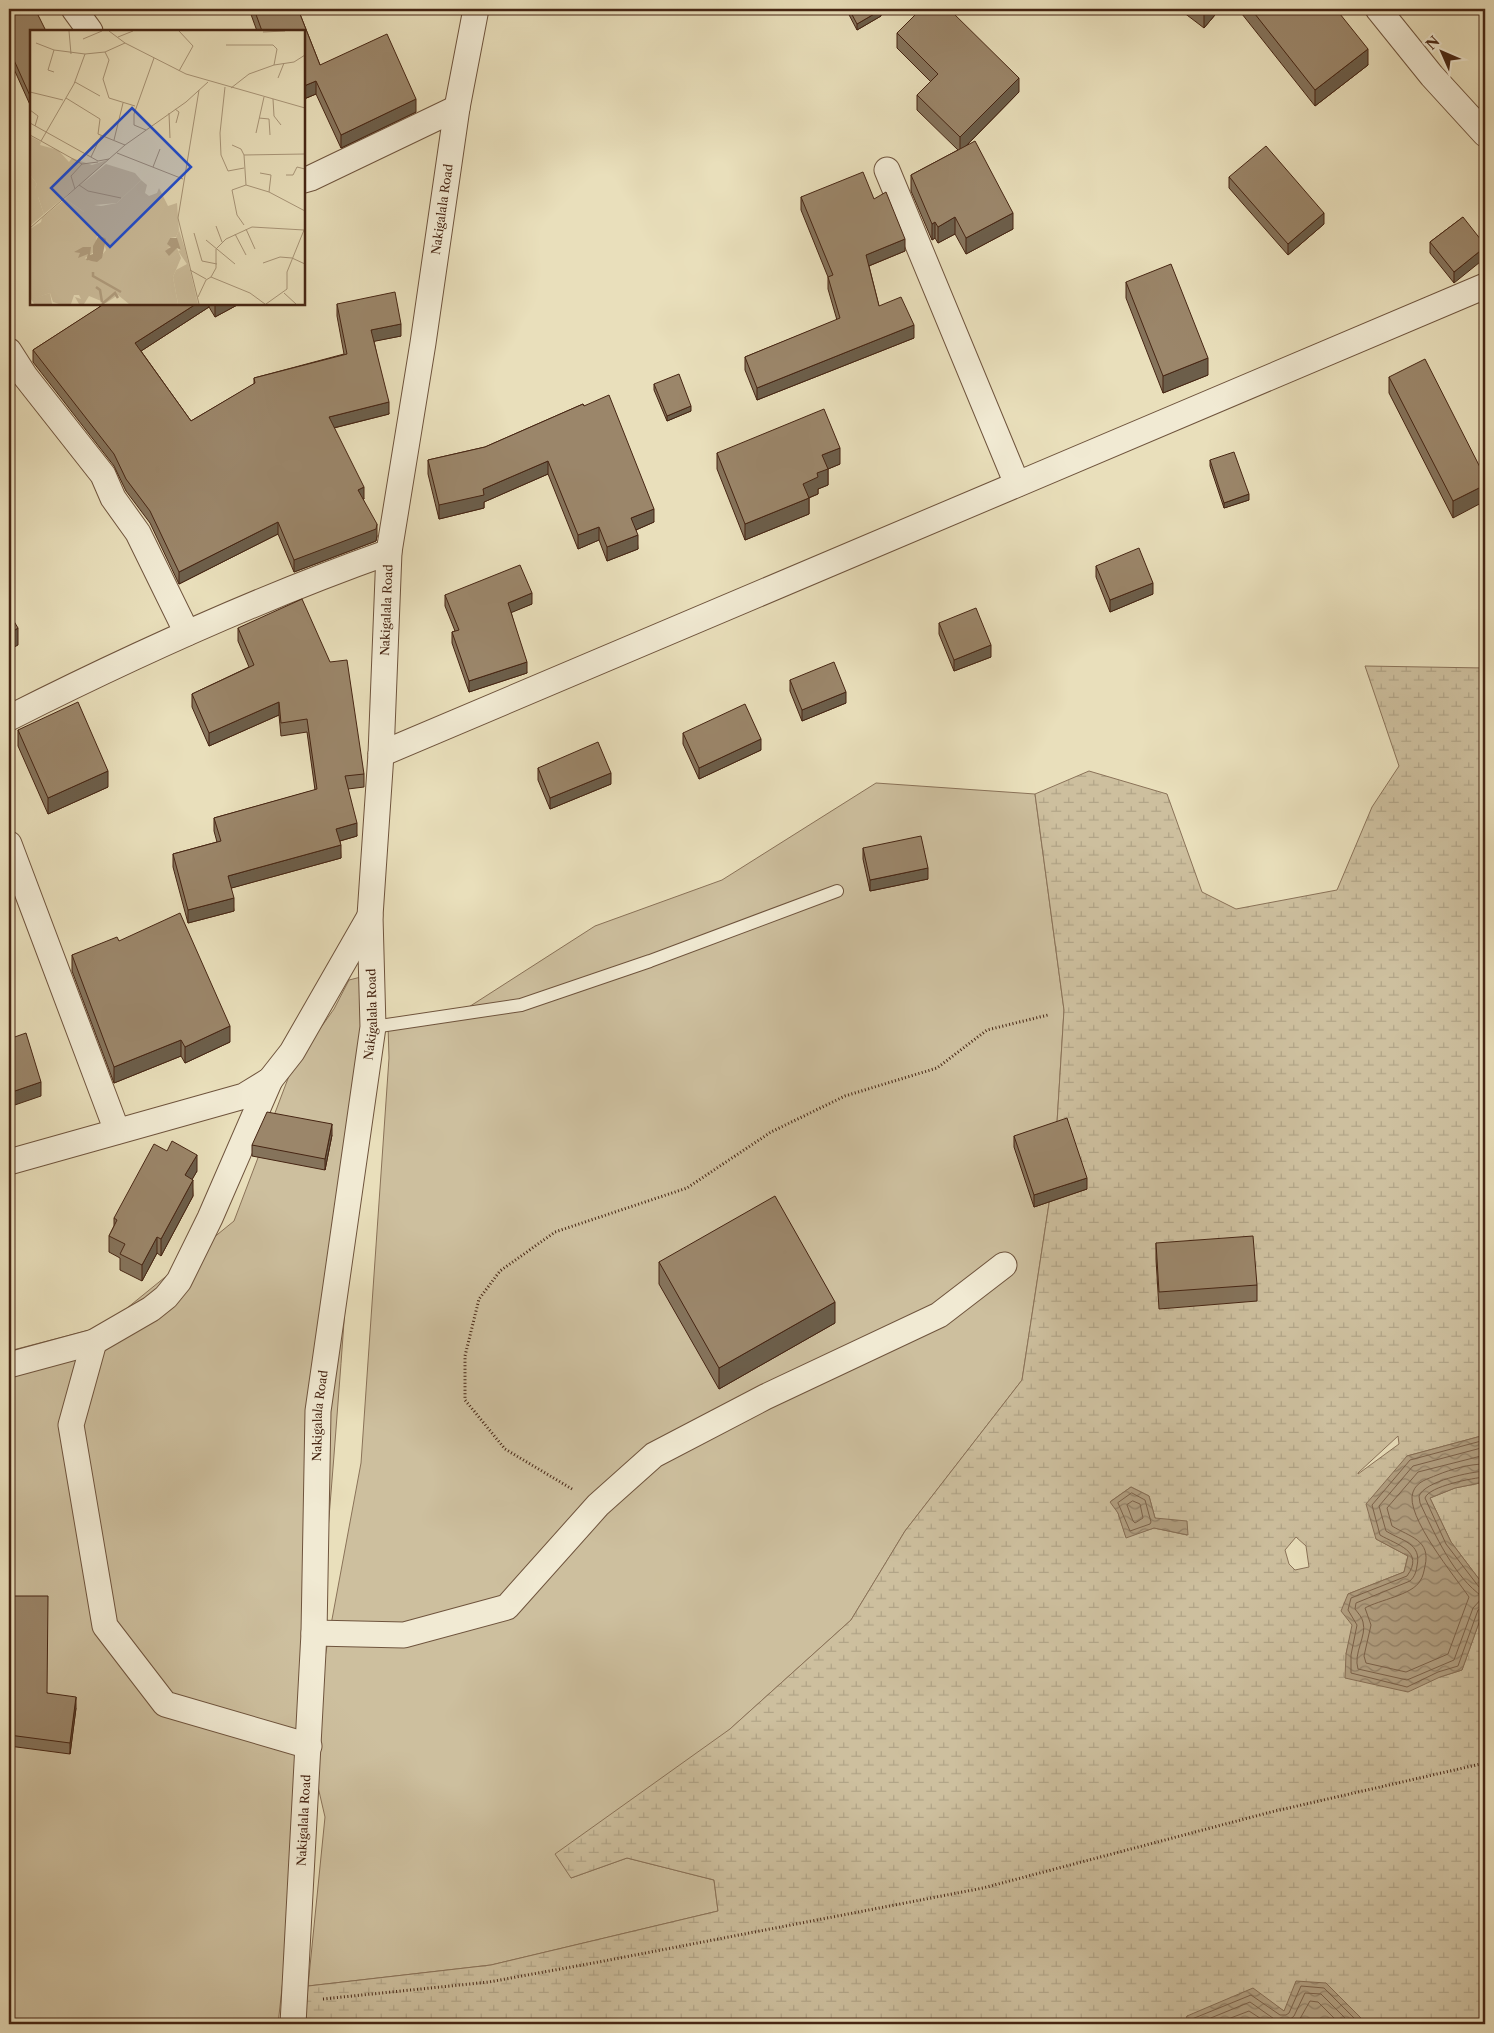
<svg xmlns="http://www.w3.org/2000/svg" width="1494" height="2033" font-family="'Libre Caslon Text',serif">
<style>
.green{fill:#cdbf9e;stroke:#8a7258}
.wetland{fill:url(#wetland-marsh);stroke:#8a7258;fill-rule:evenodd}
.water{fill:url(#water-waves);stroke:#876f56}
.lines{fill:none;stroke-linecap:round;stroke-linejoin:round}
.shore{stroke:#7c624a;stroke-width:1}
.service-casing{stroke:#6f543d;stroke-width:14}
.minor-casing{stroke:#6f543d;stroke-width:27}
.path{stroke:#462513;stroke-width:3;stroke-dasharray:1 2.5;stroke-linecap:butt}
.service{stroke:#f1ead3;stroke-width:12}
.minor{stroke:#f1ead3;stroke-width:25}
.wall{fill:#85735b;stroke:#462513}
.shaded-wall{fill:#6c5e4a;stroke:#462513}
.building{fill:#9b866a;stroke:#462513}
.labels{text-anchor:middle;stroke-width:4.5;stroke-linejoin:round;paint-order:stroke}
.street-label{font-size:12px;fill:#462513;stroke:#f1ead3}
.inset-river{fill:none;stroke:#b2a082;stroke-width:2.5}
.inset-road{fill:none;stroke:#a89578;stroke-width:1}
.view{fill:#1d4ed8;fill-opacity:0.15;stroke:#1d4ed8;stroke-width:2.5}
.inset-edge{fill:none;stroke:#462513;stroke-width:2.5}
</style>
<defs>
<pattern id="wetland-marsh" width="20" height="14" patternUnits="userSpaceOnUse" patternTransform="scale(1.25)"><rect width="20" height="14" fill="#cdbf9e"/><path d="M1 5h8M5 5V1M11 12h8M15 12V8" fill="none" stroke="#b1a487"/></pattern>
<pattern id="water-waves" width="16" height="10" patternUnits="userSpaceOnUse" patternTransform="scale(1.25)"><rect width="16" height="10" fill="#b2a082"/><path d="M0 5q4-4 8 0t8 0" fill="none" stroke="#938269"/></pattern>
</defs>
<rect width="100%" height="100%" fill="#e9dfbb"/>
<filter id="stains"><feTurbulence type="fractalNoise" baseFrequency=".004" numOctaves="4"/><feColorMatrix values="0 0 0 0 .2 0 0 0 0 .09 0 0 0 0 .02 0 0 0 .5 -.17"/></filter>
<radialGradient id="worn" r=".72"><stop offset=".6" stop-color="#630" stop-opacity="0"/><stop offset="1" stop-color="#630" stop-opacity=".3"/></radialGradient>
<path class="green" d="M876 783 1035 794 1064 1010 1054 1171 1022 1380 905 1531 851 1620 730 1729 571 1878 627 1858 714 1880 718 1911 491 1965 308 1986 325 1817 309 1748 278 2024H9V1351L105 1326 234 1221 292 1068 334 1009 349 980 361 977 366 988C351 1239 333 1488 310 1738L361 1463 389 1058 388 1025 461 1012 595 926 722 880Z"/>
<path class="wetland" d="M1365 666 1485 668V1435L1407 1456 1376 1539 1408 1556 1404 1572 1348 1594 1353 1625 1346 1654 1440 1677 1462 1670 1485 1606V1914L1482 1921 1485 1925V2024H1367L1326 1983 1284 2011 1270 2003 1187 2016 1184 2024H305L308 1986 491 1965 718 1911 714 1880 627 1858 571 1878 555 1854 730 1729 851 1620 905 1531 1022 1380 1054 1171 1064 1010 1035 794 1089 771 1167 794 1202 892 1236 909 1337 890 1372 807 1399 766ZM1398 1436 1399 1444 1358 1474V1473ZM1131 1487 1149 1496 1155 1518 1187 1535 1154 1528 1126 1537 1118 1513 1111 1501ZM1296 1537 1306 1546 1309 1567 1295 1570 1289 1564 1285 1550Z
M1485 1482V1587L1451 1542 1430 1498 1455 1488Z"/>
<path class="water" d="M1485 1435V1482L1455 1488 1430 1498 1451 1542 1485 1587V1606L1462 1670 1440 1677 1408 1692 1345 1678 1346 1654 1352 1625 1341 1611 1348 1594 1404 1572 1408 1556 1376 1539 1366 1504 1407 1456Z
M1131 1487 1149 1496 1155 1518 1187 1521 1188 1535 1154 1528 1126 1538 1118 1513 1110 1502Z
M1296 1981 1326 1983 1367 2024H1184L1187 2016 1253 1988 1284 2011Z"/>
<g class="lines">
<path class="shore" d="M1485 1440 1410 1460 1372 1505 1380 1535C1397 1545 1425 1551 1407 1576L1351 1598 1348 1610 1357 1625 1351 1655V1673L1407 1687 1438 1672 1458 1666 1478 1610 1485 1607
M1485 1447 1413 1466 1379 1506 1386 1531C1402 1541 1422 1543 1417 1566 1416 1572 1415 1576 1410 1581L1356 1603 1355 1609C1358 1613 1362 1617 1363 1622 1367 1636 1353 1653 1358 1669L1407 1680 1454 1660 1473 1608 1483 1597C1454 1577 1435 1535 1420 1503L1419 1496C1425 1481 1470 1472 1485 1471
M1485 1455 1418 1472 1387 1508 1392 1526C1410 1537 1431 1540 1425 1566 1424 1571 1423 1577 1420 1581 1412 1595 1379 1600 1365 1608L1371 1625 1364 1656 1366 1663 1406 1672 1448 1654 1469 1597C1456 1578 1404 1515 1413 1492 1417 1481 1428 1479 1437 1475 1452 1469 1469 1464 1485 1464
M1485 1477C1473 1478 1429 1486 1425 1498L1446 1544 1479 1587 1485 1590
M1132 1493 1145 1500 1151 1522 1150 1524 1130 1531 1118 1503Z
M1133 1501 1140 1504 1143 1518 1135 1523 1133 1521 1127 1505Z
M1189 2024 1192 2019 1251 1995 1280 2015H1286L1289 2013 1301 1986 1324 1988 1360 2024
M1196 2024 1250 2002 1277 2021 1287 2022 1294 2016 1305 1993 1321 1994 1351 2024
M1215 2024 1249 2011 1269 2024
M1297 2024 1310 2001 1318 2002 1340 2024"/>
<g class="service-casing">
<path id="service" d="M373 1027 521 1005 650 961 837 891"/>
</g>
<g class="minor-casing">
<g id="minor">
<path d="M74 9 90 31"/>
<path d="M1378 9 1432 76 1485 134"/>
<path d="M887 170 1017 484"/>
<path d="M304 180 311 178 457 108"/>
<path d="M9 351 25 376 103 475 113 498 138 533 187 633"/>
<path d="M9 718C132 656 259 598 389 552"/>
<path d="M381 754 1485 286"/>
<path d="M9 844 117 1131"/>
<path d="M9 1162 244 1096 270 1080 292 1052 370 916"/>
<path d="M94 1342 71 1425 105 1626 165 1704 309 1746"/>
<path d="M9 1365 94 1342 151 1309 166 1297 179 1281 210 1218 270 1080"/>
<path d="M314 1633 404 1635 507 1607 598 1505 654 1455 765 1397 939 1315 1004 1265"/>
<path id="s1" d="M293 2024 314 1633 318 1411 373 1027 370 916 381 754 389 552 423 343 457 108 476 9"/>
</g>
</g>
<path class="path" d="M572 1489 505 1449 465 1400V1356L479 1299 500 1271 555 1232 687 1188 771 1132 845 1096 937 1068 987 1030 1048 1015
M323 1999 489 1982 604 1961 983 1888 1271 1812 1485 1763"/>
<use href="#service" class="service"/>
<use href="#minor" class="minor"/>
</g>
<path class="wall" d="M9 9 31 31V107L9 58Z
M249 9H298L320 65 416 112 341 148 316 94 304 99V31H257Z
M375 9H416L375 11Z
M846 9H880L881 16 857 30Z
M1179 9H1220L1204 28Z
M1238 9H1336L1368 65 1315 106Z
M897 33 1019 92 966 146 1013 229 966 254 955 234 938 243 935 238 932 240 911 191V175L958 150 917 110V95L931 82 897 48Z
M1229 177 1324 224 1288 255 1229 188Z
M801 197 874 199 905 251 869 266 879 306 914 338 757 400 745 370V357L837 320 828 289V277L801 210Z
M1463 217 1454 283 1430 253V242Z
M1126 282 1208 375 1163 393 1126 298Z
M98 304H239L215 317 209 307 141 351 191 421 254 384V378L344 354 337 316V304L401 336 374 341 389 414 334 428 364 499H363L377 536 376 541 294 572 278 534 179 584 150 523 126 491 114 466 33 362V350L100 307Z
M1389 377 1485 477 1453 518 1389 393Z
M654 384 691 411 667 421 654 390Z
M583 404 654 522 636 530 638 549 607 561 599 540 578 549 548 474 484 502V508L439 519 428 474V460L485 447Z
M717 453 840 464 828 469V485L818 489V494L809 498V514L745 540 717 469Z
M1210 460 1249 500 1224 508 1210 466Z
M1096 566 1153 594 1110 612 1096 577Z
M445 595 532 604 511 612 527 673 469 692 452 643V632L455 631 445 606Z
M939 623 991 657 954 671 939 634Z
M238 628 364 774V787L348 789 357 836 340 841 341 858 231 888 234 911 188 923 173 867V854L217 842 214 831V818L315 790 307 732 281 736 279 715 209 746 192 707V694L249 667 238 641Z
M790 680 846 703 802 721 790 691Z
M18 730 108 787 48 814 18 746Z
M683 733 761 750 699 779 683 744Z
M538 768 611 784 550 809 538 780Z
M863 848 928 879 870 891 863 859Z
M119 941 230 1042 185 1063 181 1056 114 1083 72 971V955Z
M332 1135 325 1170 252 1156V1145Z
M1014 1136 1087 1189 1034 1207 1014 1147Z
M197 1171 192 1179 193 1196 161 1256 157 1253 142 1281 120 1270V1258L109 1252V1236L114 1226V1218Z
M1156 1243 1257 1285V1301L1159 1309 1156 1259Z
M659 1262 835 1323 719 1389 659 1284Z
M9 1596 47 1693 76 1708 70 1754 9 1746Z"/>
<path class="shaded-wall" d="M1207 9H1220L1204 28V12Z
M881 10V16L857 30V24Z
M1368 49V65L1315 106V90Z
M1019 78V92L960 152V137Z
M316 81V94L304 99V86Z
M416 99V112L341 148V135Z
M1013 213V229L966 254V238Z
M1324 213V224L1288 255V244Z
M955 217V234L938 243V227Z
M935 222V238L932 240V224Z
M905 239V251L866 267V255Z
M1485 247V258L1454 283V272Z
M196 304H209V307L135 355V343Z
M218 304H239L215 317V305Z
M401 324V336L371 342V330Z
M914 325V338L757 400V388Z
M1208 358V375L1163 393V376Z
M389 402V414L329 429V417Z
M691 406V411L667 421V416Z
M840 448V464L828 469V485L818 489V494L803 500V484L822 455Z
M548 461V474L484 502V508L439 519V505L483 489Z
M1485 485V501L1453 518V501Z
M364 487V499L358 502V490Z
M1249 494V500L1224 508V503Z
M809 498V514L745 540V524Z
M654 509V522L631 532V518Z
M278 522V534L179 584V572Z
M377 524V536L376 541 294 572V560Z
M599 527V540L578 549V535Z
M638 535V549L607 561V547Z
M1153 583V594L1110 612V600Z
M532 593V604L508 614V603Z
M18 628V645L9 650V634Z
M991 645V657L954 671V660Z
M527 662V673L469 692V681Z
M846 692V703L802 721V710Z
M279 702V715L209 746V733Z
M761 739V750L699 779V768Z
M108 771V787L48 814V798Z
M611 773V784L550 809V798Z
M357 823V836L336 842V829Z
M341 845V858L228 889V876Z
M928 868V879L870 891V880Z
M234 898V911L188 923V910Z
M230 1026V1042L185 1063V1047Z
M181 1040V1056L114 1083V1067Z
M41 1082V1096L9 1107V1093Z
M332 1124V1135L325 1170V1159Z
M197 1155V1171L185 1192V1175Z
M1087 1178V1189L1034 1207V1195Z
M193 1180V1196L161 1256V1239Z
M157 1237V1253L142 1281V1265Z
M835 1302V1323L719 1389V1368Z
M76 1697V1708L70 1754V1743Z"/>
<path class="building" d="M9 9H35L46 31H31V98L9 49Z
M254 9H298L320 65 387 34 416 99 341 135 316 81 304 86V31H262Z
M849 9H880L881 10 857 24Z
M921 9H949L1019 78 960 137 917 95 938 74 897 33Z
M1200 9H1207L1204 12Z
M1251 9H1336L1368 49 1315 90Z
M975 141 1013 213 966 238 955 217 938 227 935 222 932 224 911 175Z
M1266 146 1324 213 1288 244 1229 177Z
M863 172 874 199 886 192 905 239 866 255 879 306 901 297 914 325 757 388 745 357 840 318 828 277 833 275 801 197Z
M1463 217 1485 245V247L1454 272 1430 242Z
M1171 264 1208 358 1163 376 1126 282Z
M395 292 401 324 371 330 389 402 329 417 364 487 358 490 377 524 376 529 294 560 278 522 179 572 150 511 126 479 114 454 33 350 104 304H196L135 343 191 421 255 383 254 378 347 354 337 304Z
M1425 359 1485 477V485L1453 501 1389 377Z
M679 374 691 406 667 416 654 384Z
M609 395 654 509 631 518 638 535 607 547 599 527 578 535 548 461 483 489 484 495 439 505 428 460 485 447 583 404 584 406Z
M824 409 840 448 822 455 828 469 817 473 818 477 803 484 809 498 745 524 717 453Z
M1234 452 1249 494 1224 503 1210 460Z
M1139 548 1153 583 1110 600 1096 566Z
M520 565 532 593 508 603 527 662 469 681 452 632 459 630 445 595Z
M302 599 330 662 347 660 364 774 345 776 357 823 336 829 341 845 228 876 234 898 188 910 173 854 221 841 214 818 317 789 307 719 281 723 279 702 209 733 192 694 254 665 238 628Z
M976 608 991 645 954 660 939 623Z
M9 613 18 628 9 634Z
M834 662 846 692 802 710 790 680Z
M78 702 108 771 48 798 18 730Z
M745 704 761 739 699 768 683 733Z
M598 742 611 773 550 798 538 768Z
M921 836 928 868 870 880 863 848Z
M180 913 230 1026 185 1047 181 1040 114 1067 72 955 117 937 119 941Z
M26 1033 41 1082 9 1093V1039Z
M267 1112 332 1124 325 1159 252 1145Z
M1067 1118 1087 1178 1034 1195 1014 1136Z
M172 1141 197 1155 185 1175 193 1180 161 1239 157 1237 142 1265 120 1254 125 1244 109 1236 117 1220 114 1218 154 1144 167 1151Z
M775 1196 835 1302 719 1368 659 1262Z
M1253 1236 1257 1285 1159 1292 1156 1243Z
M9 1596H48L47 1693 76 1697 70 1743 9 1735Z"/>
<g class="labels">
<g class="street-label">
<text dy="4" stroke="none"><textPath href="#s1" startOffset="1824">Nakigalala Road</textPath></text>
<text dy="4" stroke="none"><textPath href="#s1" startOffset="1419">Nakigalala Road</textPath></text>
<text dy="4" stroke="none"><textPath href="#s1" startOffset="1014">Nakigalala Road</textPath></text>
<text dy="4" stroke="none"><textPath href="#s1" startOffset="609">Nakigalala Road</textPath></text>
<text dy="4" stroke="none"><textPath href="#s1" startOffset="204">Nakigalala Road</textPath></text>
</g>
</g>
<g transform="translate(30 30)">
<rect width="275" height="275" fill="#e9dfbb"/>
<path d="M0 106 11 112 10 115 28 120 39 132 42 128 62 135 77 130 52 154 76 134 105 143 111 150 87 173 53 176 54 182 35 169 43 160 14 184 5 158 7 154 0 145ZM149 200 155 219 168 274H148L143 247 146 240 157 234 148 221 151 220 146 207ZM20 263 22 274H4L1 269Z" fill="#cdbf9e"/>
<path d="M0 145 7 154 5 158 15 166 13 169 8 167 14 184 0 196ZM111 150 117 155 115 163 119 166 127 163 129 158 138 176 147 173 149 200 146 207 140 208 138 213 142 217 137 218H147L151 228 143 247 148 274H99L88 265 76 273 59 266 54 274H49L45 267 51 269 49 265H44L41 274H29L23 272 20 263 0 270V199L11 192 12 188 35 169 54 182 50 173 71 176 87 173ZM67 206H72L76 220 69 229 59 231 55 228 64 222Z" fill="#cdbf9e" fill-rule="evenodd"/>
<path d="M69 205 76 209 72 228 67 232 56 230 58 224 48 228 50 223 44 222 53 217H61L60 225 63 224V216ZM140 208H147L151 220 147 218 139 226 135 221 141 217 137 214Z" fill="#b2a082"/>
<path class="inset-river" d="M63 242V246L91 262M66 257 70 260 72 272M72 274 85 263 88 268"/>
<path class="inset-road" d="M39 1 41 24M79 1 95 13 156 44 275 78M233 2 255 1M88 7 103 1M53 9 72 1M6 13 24 20M196 15H243L247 19 244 35M75 22 79 30 73 49 79 68 105 76M149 41 163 16 149 1M24 42 18 40 24 20 55 24M248 48 254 33M45 52 70 66M195 57 190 103 191 125 198 141 214 138M201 58 219 44 244 35 264 32 275 25M0 62 33 70M36 68 70 89 68 104 95 115M243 69 244 86 251 95M145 79 149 82 146 93M0 80 8 86 5 96M139 83 140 108M229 88 239 89 240 105M0 93 68 131 79 129M116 100 104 95V84L124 28M226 103 234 67M0 105 11 111 44 54 55 24 75 22 95 13M84 110 93 73M11 111 52 134 68 132M202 115 211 119 214 125 275 124M87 123 153 149M214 125 216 155 239 162 241 145 230 143M61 127 71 106M123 137 130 119M256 145H263L267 137 275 139M49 155 58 161 91 168M45 159 41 146 52 134M239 162 275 181M214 195 207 185 202 160 216 155M186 196 192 212M0 198 95 115 156 72 178 52M216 199 225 219M164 203 172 231 187 234M205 204 216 225M176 210 205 234M233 233 250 227 262 228 275 234M160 240 176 249M181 247 220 263 235 274M254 263 266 274M168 267 176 250 181 247 186 238V219L196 209 222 197 274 200M169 274 148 188 169 60M236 274 257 259V242L274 200"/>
<path class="view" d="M102 78 161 137 80 217 21 158Z"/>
<rect width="275" height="275" class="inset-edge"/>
</g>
<rect width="1494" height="2033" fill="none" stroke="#e9dfbb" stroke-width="30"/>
<rect x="10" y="10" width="1474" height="2013" fill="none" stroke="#462513" stroke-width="2.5"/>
<rect x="15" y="15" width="1464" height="2003" fill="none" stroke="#462513"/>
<g transform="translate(1442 52) rotate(315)" stroke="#f1ead3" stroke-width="4" paint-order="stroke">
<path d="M0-4L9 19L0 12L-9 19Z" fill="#462513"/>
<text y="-8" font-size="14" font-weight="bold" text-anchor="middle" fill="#462513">N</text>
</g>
<rect width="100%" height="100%" filter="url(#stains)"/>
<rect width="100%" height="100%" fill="url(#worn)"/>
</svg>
